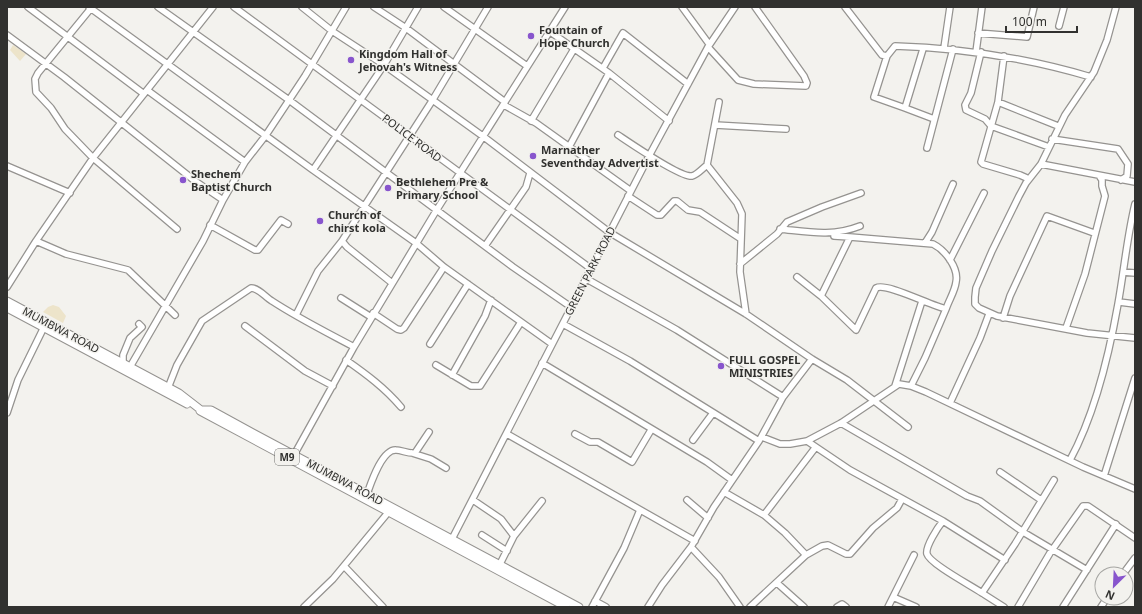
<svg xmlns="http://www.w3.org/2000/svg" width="1142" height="614" font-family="'Noto Sans',sans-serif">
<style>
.green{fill:#ede4ca}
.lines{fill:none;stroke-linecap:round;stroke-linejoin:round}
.minor-casing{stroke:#959390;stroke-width:8}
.major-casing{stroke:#959390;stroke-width:9}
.minor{stroke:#fff;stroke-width:5.5}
.major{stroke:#fff;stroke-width:7}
.poi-dot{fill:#8855cd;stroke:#f3f2ee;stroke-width:1.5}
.labels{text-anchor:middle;stroke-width:3;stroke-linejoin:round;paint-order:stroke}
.shield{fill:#f3f2ee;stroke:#6b6b68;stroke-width:1}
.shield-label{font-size:10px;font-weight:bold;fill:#31312f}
.poi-label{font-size:11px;font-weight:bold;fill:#31312f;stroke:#f3f2ee;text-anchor:start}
.street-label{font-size:11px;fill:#31312f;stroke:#f3f2ee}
</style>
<rect width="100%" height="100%" fill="#f3f2ee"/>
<path class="green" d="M13 45 26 54 20 61 10 50Z
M53 305 59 307 66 316 63 323 43 312 48 307Z"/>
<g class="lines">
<g class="minor-casing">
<path id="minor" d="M28 7 144 94
M89 7 313 170 384 65 418 7
M92 7 38 73 35 79 36 92 51 108 65 129 93 158 177 229
M158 7 289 100 513 267 571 307
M234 7 590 268
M302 7 332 31 384 65 484 137 609 232 746 314 812 359 847 380 908 427
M374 7 406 28 505 102
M444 7 527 66
M682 7 709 44
M845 7 882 55 887 56 895 46C962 48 1027 58 1091 77
M1116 7 1107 40 1094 72 1065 115 1041 164 1026 183 1019 196 992 251 976 288 975 297V304L979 308 997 316 1087 333 1135 338
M1059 26 1064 7
M549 31 609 73 669 121
M978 33 1027 37 1034 7
M7 35 64 77 195 181 223 200
M708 47 738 80 754 84 806 86 807 83 804 76 755 7
M944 48 950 7
M923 49 905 108 934 119
M976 52 982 7
M981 52 971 93 965 105 966 110 985 119 991 126 1049 147
M887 56 874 97 905 108
M1004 56 998 102 981 162 983 164 1020 175 1029 179
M603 68 623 33 688 84
M147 90 245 162
M719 102 707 165 737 203 742 214 740 272 746 314
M998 102 1058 126
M504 105 536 123 631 191
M531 121 574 49
M715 125 786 129
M618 135C630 143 681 178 692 176 697 175 703 168 707 165
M1052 139 1118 149 1128 164 1127 176 1121 180
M569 147 609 73
M927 148 953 49
M1041 164 1135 182
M7 166 70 193
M313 170 416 243 444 267 552 344
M628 196 657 215H661L674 201H677L688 210 700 212 741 239
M210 225 255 250H258L281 220 288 224
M780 229C809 232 832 237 860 226
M834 236 850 237
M850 237 933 244C945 250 959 268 956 282 955 291 949 300 946 309 931 306 886 282 876 288L856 330 821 296Z
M36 241 66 254 128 270 175 315
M925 243 932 232 953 184
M485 246 526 187 530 173
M950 260 984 193
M740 264 777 234 787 222 822 207 861 193
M1123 272 1135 273
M797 277 821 296
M585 278 677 330 783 397
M392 283 347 247 342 241 432 101 488 7
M7 287 36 241 93 158 213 7
M341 298 371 317
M1119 302 1135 304
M373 313 397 329 401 330 404 328 444 267
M296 315 318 271 342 241
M1003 318 1010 296 1047 216 1094 233
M563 324 630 361 759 441 783 397 812 359
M245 326 305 371 333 386
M1066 328 1085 274 1105 196 1102 186V180L1100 177
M430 344 468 284
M346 360C366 374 385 388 401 407
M123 363V355L130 338 142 327 139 324
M542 363 707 462 732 480
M436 365 471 386H480L521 322
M130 367 203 241 223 200 245 162 266 135 305 76 346 7
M452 375 485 316 491 300
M895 386 922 301
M911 386 925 358 946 309
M168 388 177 365 202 321 251 288C259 288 265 297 272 301 298 318 326 332 354 347L436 211 565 7
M950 403 980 338 989 314
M7 413 18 380 44 327
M841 423 967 496 980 501 1023 532 1087 570
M507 434 695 541
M575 434 590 442H598L632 462 651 430
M762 437 780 444H790L807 441 841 423 899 384 911 386 926 392 1083 467 1135 489
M693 440 713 413
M807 441 850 470 943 521 1005 560
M412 453 431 459 446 468
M294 455 354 347
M1070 460C1095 414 1109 355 1118 304 1124 271 1127 237 1135 204
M1000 472 1041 500
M1104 476 1135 378
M724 492 764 515 785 533 806 555
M367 494C371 483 382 449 396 450 402 450 408 454 415 453L429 432
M473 500 501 519 514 536
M687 500 708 518
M764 515 815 448
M943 521C938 527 925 547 927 554 930 564 972 586 982 593
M482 535 507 551
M452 539 649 156 708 47 735 7
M691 547 719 577 740 607
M344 566 383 607
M498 568 514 536 542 501
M1123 574 1135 558
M777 583 804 607
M893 597 916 607
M595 601 606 607
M304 607 333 579 391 509
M592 607 624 548 640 510
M648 607 662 585 691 547 714 507 759 441
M750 607 806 555 822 546 828 545 846 554H850L873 528 897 508 902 499
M837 607 842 604 846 607
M888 607 914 555
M1004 607 982 593 1015 544 1054 480
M1018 607 1050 553 1083 506H1088L1135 538
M1063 607 1116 524
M1101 607 1107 598"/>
</g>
<g class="major-casing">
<path id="major" d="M7 301 179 393 201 410H211L253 433 579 607
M7 308 187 404
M200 411 566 607"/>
</g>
<use href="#minor" class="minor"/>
<use href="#major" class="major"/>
</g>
<g class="poi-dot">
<circle cx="531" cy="36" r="4"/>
<circle cx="351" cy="60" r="4"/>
<circle cx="533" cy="156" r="4"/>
<circle cx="183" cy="180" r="4"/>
<circle cx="388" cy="188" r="4"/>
<circle cx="320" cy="221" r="4"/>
<circle cx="721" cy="366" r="4"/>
</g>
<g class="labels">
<rect class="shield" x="275" y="449" width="24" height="16" rx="3"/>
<g class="shield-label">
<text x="287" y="461">M9</text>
</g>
<g class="poi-label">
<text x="539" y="34">Fountain of<tspan x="539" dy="13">Hope Church</tspan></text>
<text x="359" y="58">Kingdom Hall of<tspan x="359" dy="13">Jehovah's Witness</tspan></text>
<text x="541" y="154">Marnather<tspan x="541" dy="13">Seventhday Advertist</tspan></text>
<text x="191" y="178">Shechem<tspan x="191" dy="13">Baptist Church</tspan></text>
<text x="396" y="186">Bethlehem Pre &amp;<tspan x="396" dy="13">Primary School</tspan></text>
<text x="328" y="219">Church of<tspan x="328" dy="13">chirst kola</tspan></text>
<text x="729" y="364">FULL GOSPEL<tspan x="729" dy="13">MINISTRIES</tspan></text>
</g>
<g class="street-label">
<text transform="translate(412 138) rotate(37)" y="4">POLICE ROAD</text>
<text transform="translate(590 271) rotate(-63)" y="4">GREEN PARK ROAD</text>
<text transform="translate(61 330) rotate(28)" y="4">MUMBWA ROAD</text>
<text transform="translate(345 482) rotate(28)" y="4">MUMBWA ROAD</text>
</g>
</g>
<rect width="1142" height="614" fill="none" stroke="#31312f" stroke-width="16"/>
<g transform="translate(1114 586) rotate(204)"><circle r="19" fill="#f3f2ee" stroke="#a5a5a2"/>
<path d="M0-3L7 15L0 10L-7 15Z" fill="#8855cd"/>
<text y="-6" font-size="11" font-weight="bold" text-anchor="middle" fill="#31312f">N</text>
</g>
<path d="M1006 26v6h71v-6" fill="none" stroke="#31312f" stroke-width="2"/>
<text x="1012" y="26" font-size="12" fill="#31312f" stroke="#f3f2ee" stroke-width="3" paint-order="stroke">100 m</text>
</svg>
